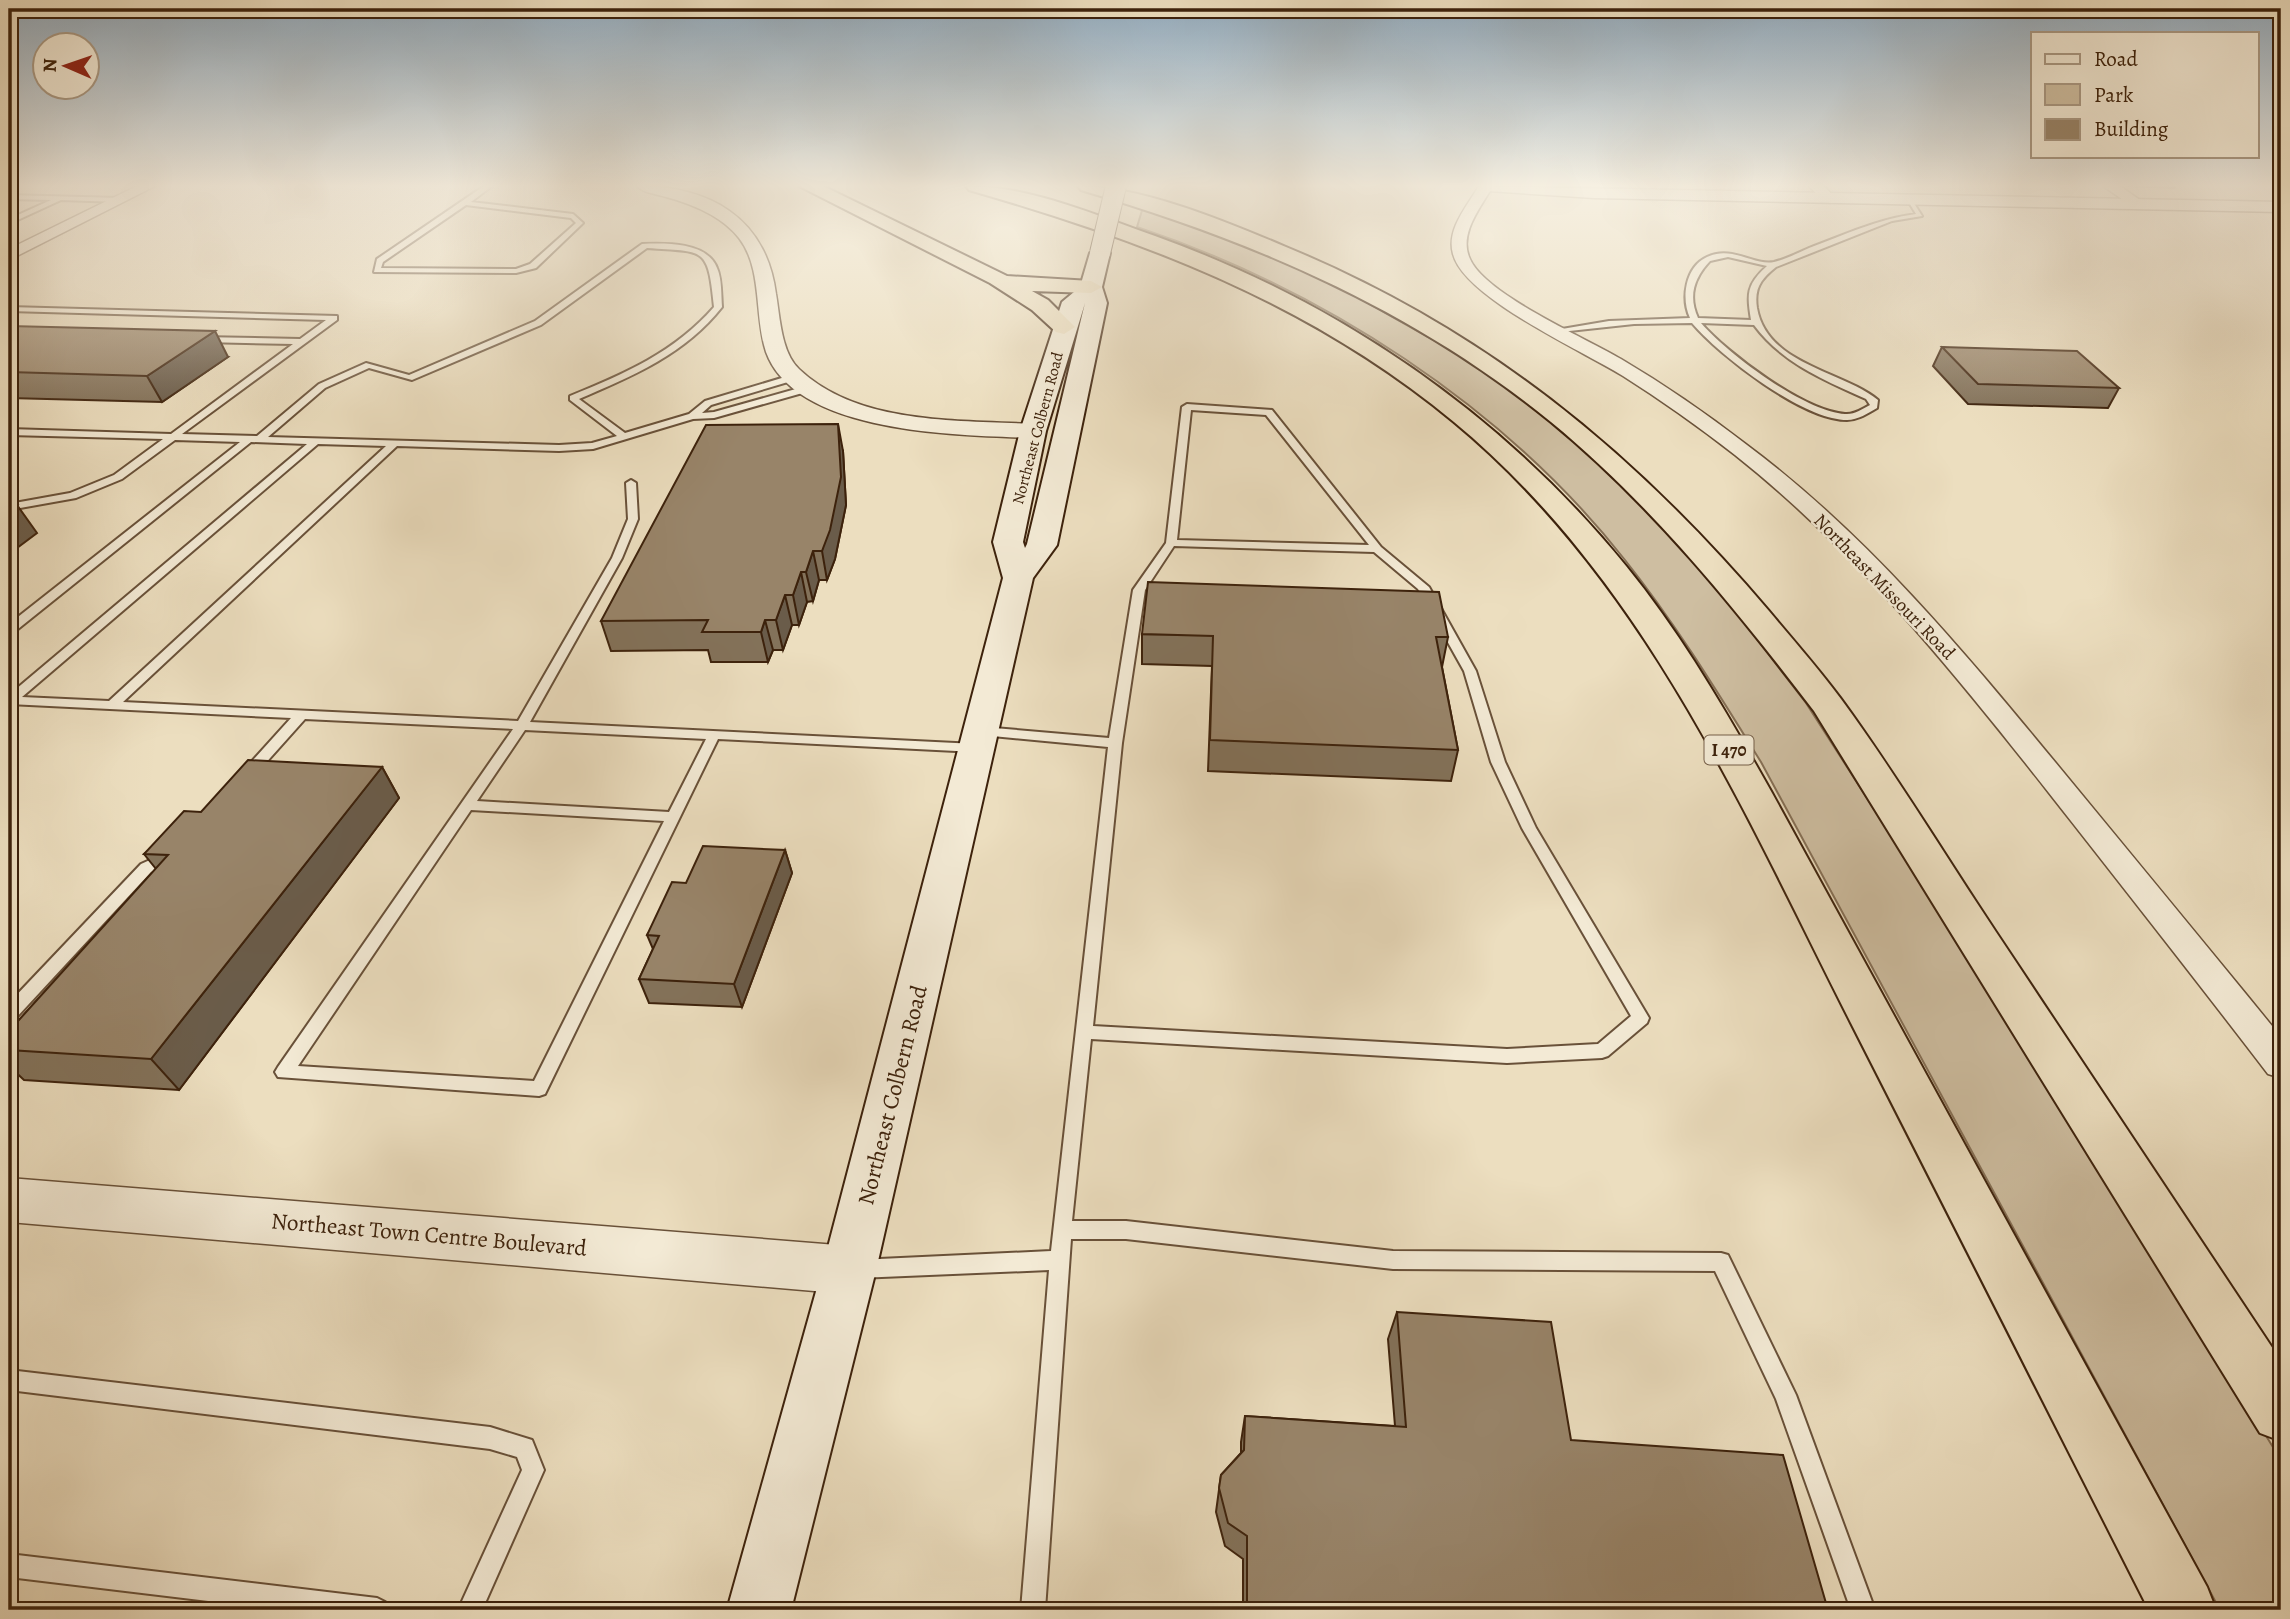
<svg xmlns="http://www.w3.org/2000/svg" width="2290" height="1619" font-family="Alegreya,serif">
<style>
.green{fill:#cebea1;stroke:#867056;stroke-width:2}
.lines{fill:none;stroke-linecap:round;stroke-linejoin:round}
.service-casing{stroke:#695139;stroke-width:4}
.minor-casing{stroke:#695139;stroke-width:3}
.tertiary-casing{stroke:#695139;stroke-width:3}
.secondary-casing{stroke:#3d220c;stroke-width:4}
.motorway-casing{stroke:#3d220c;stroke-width:4}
.service{fill:#f3ead5;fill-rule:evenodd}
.minor{fill:#f3ead5;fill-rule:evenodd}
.tertiary{fill:#f3ead5;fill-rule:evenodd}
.secondary{fill:#f3ead5;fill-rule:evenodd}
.motorway{fill:#ecdebf;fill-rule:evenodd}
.secondary-bridge-casing{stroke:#3d220c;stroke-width:22;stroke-linecap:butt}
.secondary-bridge{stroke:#f3ead5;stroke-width:20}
.wall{fill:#83725a;stroke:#3d220c;stroke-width:2}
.shaded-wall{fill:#6a5c4a;stroke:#3d220c;stroke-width:2}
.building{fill:#988469;stroke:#3d220c;stroke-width:2}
.labels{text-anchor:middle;stroke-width:5;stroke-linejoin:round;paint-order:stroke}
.far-street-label{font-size:16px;fill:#3d220c;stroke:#f3ead5}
.shield{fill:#f3ead5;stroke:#745e48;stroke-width:2}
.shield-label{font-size:18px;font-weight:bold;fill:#3d220c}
.street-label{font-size:19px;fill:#3d220c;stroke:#f3ead5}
.near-street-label{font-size:23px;fill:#3d220c;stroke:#f3ead5}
</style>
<rect width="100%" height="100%" fill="#ecdebf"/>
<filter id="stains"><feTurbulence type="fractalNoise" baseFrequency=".00286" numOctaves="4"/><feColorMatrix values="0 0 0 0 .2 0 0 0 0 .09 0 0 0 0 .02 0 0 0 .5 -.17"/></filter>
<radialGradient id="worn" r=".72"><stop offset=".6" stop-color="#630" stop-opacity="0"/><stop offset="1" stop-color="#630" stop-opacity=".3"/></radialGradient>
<path class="green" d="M1143 207 1270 255 1334 284 1463 357 1535 408 1613 476 1706 573 1806 703 1960 943 2281 1460V1610H2220L1761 762C1718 693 1676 624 1625 560 1504 406 1322 289 1137 227Z"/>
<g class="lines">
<g class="service-casing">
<path id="service" d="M484 186H492L471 202 573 214 583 223 536 268 516 273 374 272 377 259ZM466 205 571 218 576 223 530 264 516 269 381 268 383 262Z
M9 195 120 198 123 200 120 202 61 200 9 224V219L51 200 9 199Z
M1910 197 1922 216 1892 221 1776 267C1761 279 1754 288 1757 308 1767 365 1843 371 1878 400L1877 408C1868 413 1858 420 1847 420 1803 420 1720 356 1692 323L1634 324 1560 332 1556 330 1609 321 1690 318C1681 299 1685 267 1707 257 1732 245 1754 266 1774 262 1786 259 1798 253 1809 248 1844 235 1878 219 1916 214L1907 199ZM1728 257 1767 266C1746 285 1747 294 1751 320L1698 318C1688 296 1694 278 1710 261ZM1701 323 1754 325C1782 363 1824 380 1866 399L1870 405C1862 409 1854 415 1845 414 1804 411 1728 354 1701 323Z
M642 244C666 243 707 242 717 268 722 279 721 295 722 307 685 354 633 376 579 399L625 433 689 414 705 401 795 374 798 375V379L711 405 702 413 714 412 810 385 814 388 813 390 714 418 693 419 593 449 559 451 397 446 123 702 518 721 612 558 628 519 626 483 631 480 636 483 638 519 622 558 530 722 976 744 983 748 976 752 718 739 545 1094 539 1096 278 1077 275 1072 278 1067 513 729 305 719 254 776H244L242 773 244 770 291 718 9 704V695L307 444 251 442 13 633 9 634V624L240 442 175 440 122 479 76 498 9 510V504L70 493 114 475 163 439 9 435V429L171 434 293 344 203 342 199 339 200 337 300 339 326 320 9 311V307L337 316V320L182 434 257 436 319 384 366 363 409 375 535 321ZM647 248C705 252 708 246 714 307 675 352 624 374 570 396V400L617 436 592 443 559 445 268 437 325 388 369 368 412 380 541 325ZM318 444 386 446 109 701 22 697ZM525 730 706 739 669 812 477 801ZM471 810 664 821 534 1081 298 1066Z
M1187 404 1272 410 1381 547 1429 587 1476 671 1505 762 1536 828 1649 1018 1647 1023 1608 1056 1602 1058 1507 1063 1091 1039 1072 1221H1126L1393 1251 1721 1253 1728 1255 1796 1395 1875 1610H1851L1776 1399 1715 1271 1393 1269 1126 1239H1071L1045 1610H1021L1049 1270 858 1278 851 1276 848 1269 851 1262 858 1260 1051 1251 1108 747 982 735 975 731 982 727 1109 738 1133 590 1166 543 1182 407ZM1191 410 1266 415 1369 545 1177 540ZM1174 546 1374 552 1418 589 1464 671 1491 762 1522 828 1631 1016 1598 1044 1507 1049 1093 1026 1122 743 1145 590Z
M170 851 177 856 175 860 151 872 15 1019 9 1021V1003L141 864Z
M9 1370 490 1427 532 1440 544 1470 482 1610H458L522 1470 517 1457 490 1449 9 1390Z
M9 1554 377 1598 385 1602 389 1610H283L9 1577Z"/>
</g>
<g class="minor-casing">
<path id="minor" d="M137 186H155L9 260V249Z
M1479 186H1493C1481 207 1458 234 1470 259 1486 295 1586 338 1621 359 1665 385 1707 414 1747 445 1868 535 1965 653 2060 768 2134 858 2208 947 2281 1037V1078L2268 1074C2196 980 2122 886 2049 793 1954 672 1856 551 1735 455 1699 427 1661 400 1623 376 1583 351 1464 298 1453 254 1446 230 1467 206 1479 186Z
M1809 186H1824L1835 198 1823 201Z
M2103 186H2120L2144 203 2132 206Z"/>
</g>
<g class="tertiary-casing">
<path id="tertiary" d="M637 186C709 186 766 217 776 294 780 317 781 352 799 369 858 425 958 420 1033 424L1042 426 1045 431 1042 436 1033 438C961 435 796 435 766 352 754 316 763 269 739 238 722 216 692 204 666 197 657 194 643 193 637 186Z
M1480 186 2281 202V212L1594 198 1488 191Z
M9 1178 849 1246 867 1253 875 1270 867 1287 849 1294 9 1222Z"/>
</g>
<g class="secondary-casing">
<path id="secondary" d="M1100 247 1110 253 1102 287 1107 303 1057 545 1033 578 876 1270 791 1610H727L822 1270 1003 578 993 542 1020 431 1062 302 1080 287 1090 253ZM1085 303 1027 544 1025 548 1023 542 1046 431Z"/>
</g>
<g class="motorway-casing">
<path id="motorway" d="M799 186H823L1007 276 1091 281 1102 287 1091 293 1032 291 1048 300 1075 327 1064 334 1056 332 1032 310 990 283Z
M966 186C1030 186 1095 215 1155 236 1339 302 1502 414 1626 566 1683 636 1728 715 1772 793L2207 1587 2216 1610H2149C2050 1415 1951 1219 1851 1023 1742 808 1644 579 1454 422 1310 303 1146 241 969 190Z
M1078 186C1141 186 1227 222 1286 247 1484 329 1632 450 1769 611 1793 640 1819 669 1841 699 1896 774 1944 854 1996 932 2091 1075 2186 1218 2281 1361V1441L2260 1433 1814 711C1735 608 1652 505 1551 422 1413 309 1251 240 1081 190Z"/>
</g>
<use href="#service" class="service"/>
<use href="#minor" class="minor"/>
<use href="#tertiary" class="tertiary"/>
<use href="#secondary" class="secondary"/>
<use href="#motorway" class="motorway"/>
<g class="secondary-bridge-casing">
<path id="secondary-bridge" d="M1100 253 1116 186"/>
</g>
<use href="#secondary-bridge" class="secondary-bridge"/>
</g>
<path class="wall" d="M2125 186H2175L2174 188Z
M9 326 228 357 162 402 9 398Z
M1942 347 2119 388 2108 408 1968 404 1933 366Z
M843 451 846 505 835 559 827 580H819L813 601 807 602 799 625H792L783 650H773L768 662H711L708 650 611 651 601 621Z
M1142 634 1448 637 1442 667 1458 750 1451 781 1208 771 1212 666 1142 664Z
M382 767 399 798 179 1090 24 1080 9 1066V1031L156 869 144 854 201 812Z
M785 850 792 873 742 1007 649 1003 639 979 653 949 647 935 686 883Z
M1397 1312 1571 1440 1828 1610H1243V1559L1225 1546 1216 1512 1221 1475 1241 1453V1442L1245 1416 1395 1426 1388 1339Z"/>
<path class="shaded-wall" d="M215 331 228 357 162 402 147 376Z
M838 424 843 451 846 505 835 559 827 580 822 551Z
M17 505 37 533 9 554V511Z
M813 551 819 580 813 601 806 572Z
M801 572 807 602 799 625 793 595Z
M785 595 792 625 783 650 776 620Z
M765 620 773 650 768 662 761 632Z
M382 767 399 798 179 1090 151 1059Z
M785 850 792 873 742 1007 734 984Z"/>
<path class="building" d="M9 326 215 331 147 376 9 372Z
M1942 347 2077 351 2119 388 1978 384Z
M838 424 841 477 830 530 822 551H813L806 572H801L793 595H785L776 620H765L761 632H702L708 620 601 621 706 425Z
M9 504 17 505 9 511Z
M1148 582 1439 592 1448 637H1436L1458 750 1210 740 1213 636 1142 634Z
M248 760 382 767 151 1059 9 1050V1031L168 855 144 854 184 811 201 812Z
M703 846 785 850 734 984 639 979 659 936 647 935 672 882 686 883Z
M1397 1312 1551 1322 1571 1440 1783 1455 1828 1610H1247V1536L1228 1523 1219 1488 1221 1475 1244 1450 1245 1416 1406 1427Z"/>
<linearGradient id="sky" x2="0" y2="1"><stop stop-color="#91abbf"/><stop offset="0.45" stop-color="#f6f0e2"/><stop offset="1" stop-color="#f6f0e2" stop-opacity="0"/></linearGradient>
<rect width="2290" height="413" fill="url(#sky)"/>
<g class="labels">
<g class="far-street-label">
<text transform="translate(1037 428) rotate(-75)" y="6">Northeast Colbern Road</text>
</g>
<rect class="shield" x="1704.5" y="735.5" width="49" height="29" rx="5"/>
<g class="shield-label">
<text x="1729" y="756">I 470</text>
</g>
<g class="street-label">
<text transform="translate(1885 586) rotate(46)" y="7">Northeast Missouri Road</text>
</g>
<g class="near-street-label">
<text transform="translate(892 1095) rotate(-76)" y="8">Northeast Colbern Road</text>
<text transform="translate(429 1234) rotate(5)" y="8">Northeast Town Centre Boulevard</text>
</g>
</g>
<rect width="2290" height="1619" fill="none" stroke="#ecdebf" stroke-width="35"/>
<rect x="10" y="10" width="2269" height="1598" fill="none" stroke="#3d220c" stroke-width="3.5"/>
<rect x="18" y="18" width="2255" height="1584" fill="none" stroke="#3d220c" stroke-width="2"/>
<rect x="2031" y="32" width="228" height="126" fill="#f3ead5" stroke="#aa9a85" stroke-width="2"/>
<rect x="2045" y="54" width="35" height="10" fill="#f3ead5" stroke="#aa9a85" stroke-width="2"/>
<text x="2094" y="66" font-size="21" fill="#3d220c">Road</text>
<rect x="2045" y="84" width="35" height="21" fill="#cebea1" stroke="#aa9a85" stroke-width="2"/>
<text x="2094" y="102" font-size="21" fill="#3d220c">Park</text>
<rect x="2045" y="119" width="35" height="21" fill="#988469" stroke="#aa9a85" stroke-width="2"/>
<text x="2094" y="136" font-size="21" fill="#3d220c">Building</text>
<g transform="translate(66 66) rotate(272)"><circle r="33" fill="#f3ead5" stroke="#aa9a85" stroke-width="2"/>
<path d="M0-5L12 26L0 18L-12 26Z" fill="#8f2418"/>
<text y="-10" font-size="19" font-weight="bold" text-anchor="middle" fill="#3d220c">N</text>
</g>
<rect width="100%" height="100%" filter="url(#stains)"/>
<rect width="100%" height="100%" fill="url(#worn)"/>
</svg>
